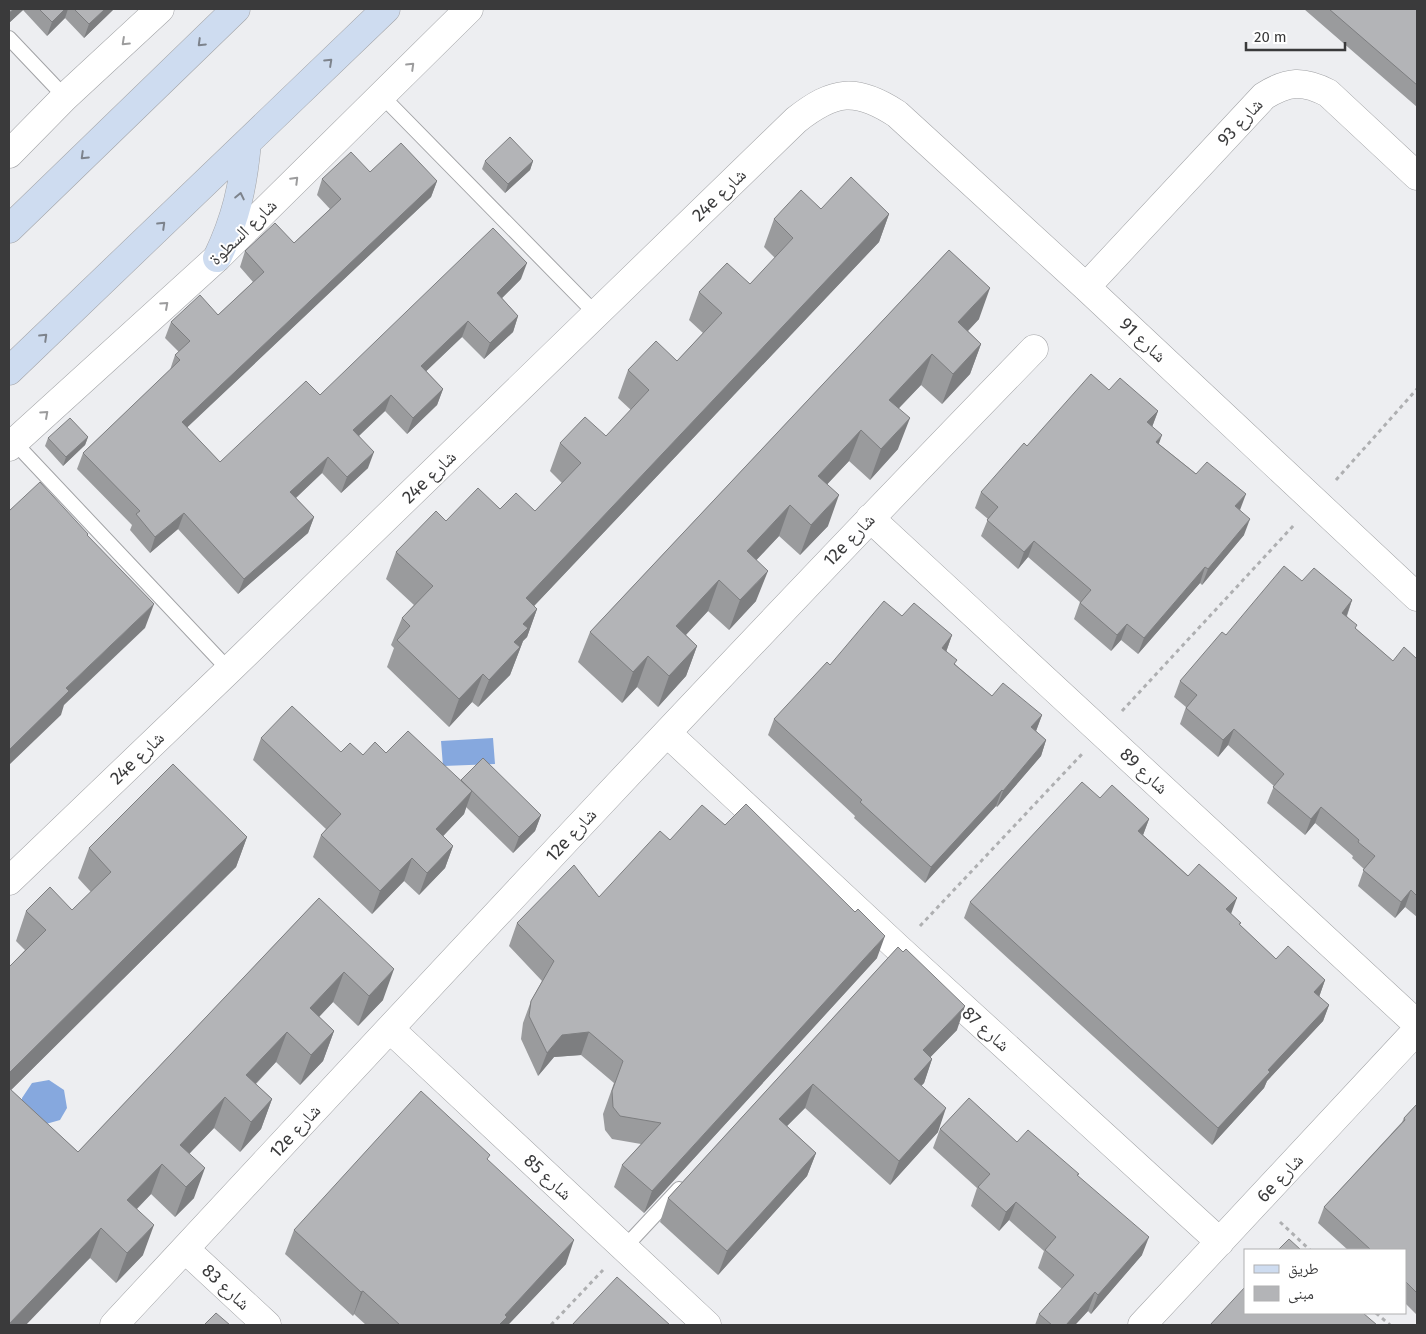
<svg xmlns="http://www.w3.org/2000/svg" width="1426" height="1334" font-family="'Fira Sans','Noto Naskh Arabic',sans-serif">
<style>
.water{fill:#86a8de}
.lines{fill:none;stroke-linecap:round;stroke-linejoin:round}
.lane-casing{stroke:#a2a3a6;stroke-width:16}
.street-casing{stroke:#a2a3a6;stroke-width:29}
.secondary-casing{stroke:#a2a3a6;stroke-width:29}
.path{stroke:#aeafb1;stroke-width:3;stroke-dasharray:4 4;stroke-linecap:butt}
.lane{stroke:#fff;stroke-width:14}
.street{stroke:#fff;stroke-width:28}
.secondary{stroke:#cedcf0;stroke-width:28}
.wall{fill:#9a9b9d}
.shaded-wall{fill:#7d7e80}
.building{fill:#b3b4b7;stroke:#7d7e80}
.oneway{stroke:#9c9c9d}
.oneway2{stroke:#7d838c}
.labels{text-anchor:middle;stroke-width:4;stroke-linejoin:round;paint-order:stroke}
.street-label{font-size:18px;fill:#3a3a3b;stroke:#fff}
</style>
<rect width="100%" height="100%" fill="#edeef1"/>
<path class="water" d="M493 738 495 764 443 766 441 741Z
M49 1080 64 1090 67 1108 60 1120 39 1126 22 1108V1098L32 1083Z"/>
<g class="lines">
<g class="lane-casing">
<path id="lane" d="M9 38 65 97
M381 95 596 314
M14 442 229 670
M624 1248 679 1189"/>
</g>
<g class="street-casing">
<path id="street" d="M9 154 65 97 160 9
M1086 287 1264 96C1288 81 1303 80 1328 93L1417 176
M9 447 217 258 469 9
M870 518 1417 1024
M667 733 898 948 1220 1242
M9 881 229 670 796 120C834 90 856 87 897 114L1086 287 1417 597
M390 1029 707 1325
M185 1249 267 1325
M114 1325C418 998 722 670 1034 349
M1142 1325 1417 1030"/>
</g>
<g class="secondary-casing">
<path id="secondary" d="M9 229 236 9
M217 258C236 218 243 187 247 143
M9 371 386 9"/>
</g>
<path class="path" d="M1336 480 1417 389
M1122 711 1294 525
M920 926 1082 754
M1280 1222 1310 1250
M1376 1313 1390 1325
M551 1325 603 1270"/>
<use href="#lane" class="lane"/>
<use href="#street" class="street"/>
<use href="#secondary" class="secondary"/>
</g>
<path class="wall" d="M9 9H114L84 38 65 18 47 36 23 10 9 23Z
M1304 9H1417V107Z
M485 161H533L530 170 505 193 482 169Z
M370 172 437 181 431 197 187 427 220 462 320 395 521 279 502 298 518 316 513 332 484 359 462 337 426 371 443 389 437 405 407 434 385 411 359 436 368 468 341 493 322 473 296 498 314 517 308 533 238 594 178 529 150 553 130 530 132 525 77 469 83 453 170 370 175 355 179 352 165 338 171 322 218 315 253 282 240 267 245 251 294 243 330 209 317 195 322 179Z
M821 209 889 214 879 242 534 606 537 609 527 637 523 641 510 675 478 707 472 702 449 727 387 667 394 648 391 645 402 618 414 605 386 579 396 552 446 521 500 509 535 511 562 483 550 471 560 443 606 436 631 410 618 398 628 370 677 361 703 333 689 320 699 292 750 284 775 258 764 247 774 219Z
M949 250 979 319 968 331 981 344 970 374 942 404 921 385 899 408 898 449 870 480 849 461 827 484 828 526 800 555 779 536 756 560V601L729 630 708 611 686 635 697 646 686 676 658 707 637 687 622 703 578 662 590 632Z
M1109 390 1158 411 1152 427 1159 444 1240 509 1244 535 1202 585 1200 583 1138 654 1121 640 1111 651 1074 619 1080 602 1028 557 1018 569 981 536 988 519 975 508 981 492 1027 446Z
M88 437 85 445 63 466 45 446 48 438Z
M1302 581 1352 600 1347 616 1356 629 1393 661 1417 659V917L1405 907 1395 918 1358 886 1364 869 1352 858 1353 856 1315 823 1305 835 1267 803 1274 786 1228 745 1218 757 1180 724 1186 707 1174 697 1180 681 1226 635Z
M902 616 952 635 946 652 956 665 992 696 1042 715 1036 731 1046 740 1041 756 997 807 996 806 925 883 854 818 855 816 768 735 774 719 830 665Z
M261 738 341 752 363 755 386 753 461 781V780L541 815 535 831 513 853 466 807 464 814 443 836 453 846 445 868 419 895 404 881 372 914 313 857 321 835 326 829 253 760Z
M1100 798 1149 819 1143 835 1231 914 1240 925 1276 959 1325 980 1319 997 1329 1005 1323 1021 1267 1081 1264 1088 1212 1145 964 918 970 902Z
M725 825 877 958 644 1213 614 1187 622 1165 641 1144 612 1139 605 1130 603 1114 614 1083 581 1055 554 1057 538 1076 521 1039 523 1023 531 1001 542 981 509 946 517 923 599 897 670 840Z
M247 837 236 867 11 1090 78 1152 319 898 383 1000 358 1026 333 1002 319 1017 334 1031 323 1061 300 1085 276 1062 256 1084 272 1099 261 1129 240 1152 214 1128 189 1153 194 1198 175 1217 151 1194 137 1209 143 1255 116 1283 90 1258 9 1325V967L25 950 16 941 26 911 72 910 91 892 78 878 89 848Z
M898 947 957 1030 930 1057 932 1059 924 1083 921 1085 938 1132 890 1185 805 1108 787 1126 816 1153 807 1176 718 1275 660 1222 668 1198Z
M1417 1104V1315L1405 1303V1250H1348L1318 1223 1324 1207 1402 1122 1404 1118Z
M940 1129 1017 1142 1078 1176 1142 1255 1091 1314 1088 1311 1075 1325H1035L1039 1314 1062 1289 1038 1268 1044 1251 1009 1220 999 1231 971 1206 977 1188 933 1148Z
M488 1161 566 1264 508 1325H366L354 1314 353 1316 285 1254 294 1230Z"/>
<path class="shaded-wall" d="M14 9H23V10L9 23V13Z
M65 9H68L65 18 47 36 52 22Z
M105 9H114L84 38 89 24Z
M533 161 530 170 505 193 508 184Z
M437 181 431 197 176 438 182 422Z
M889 214 879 242 516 625 526 598Z
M527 263 521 279 491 309 497 293Z
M990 288 979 319 947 353 958 322Z
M518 316 513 332 484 359 490 343Z
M468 321 462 337 415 382 421 366Z
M981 344 970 374 942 404 953 374Z
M932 354 921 385 878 430 889 400Z
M443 389 437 405 407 434 413 418Z
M391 395 385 411 348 446 353 430Z
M1158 411 1152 427 1147 422Z
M910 418 898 449 870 480 881 449Z
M861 430 849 461 807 506 818 476Z
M1162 435 1156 452V442Z
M88 437 85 445 63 466 66 457Z
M374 452 368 468 341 493 347 477Z
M328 457 322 473 285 508 290 492Z
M1246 494 1240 510 1235 506Z
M839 495 828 526 800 555 811 525Z
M790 505 779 536 736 582 747 551Z
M184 513 178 529 150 553 155 537Z
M314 517 308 533 238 594 244 579Z
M1250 519 1244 535 1202 585 1208 569Z
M1034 541 1028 557 1018 569 1024 552Z
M1205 567 1200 583 1138 654 1144 638Z
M768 571 756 601 729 630 740 600Z
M719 580 708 611 665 657 676 626Z
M1352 600 1346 617 1342 613Z
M154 604 145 628 64 705 61 715 9 765V750L66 688Z
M537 609 527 637 523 641 510 675 478 707 489 680 514 642 523 624Z
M1127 624 1121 640 1111 651 1117 635Z
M952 635 946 652 942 648Z
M697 646 686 676 658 707 669 676Z
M648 656 637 687 622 703 633 672Z
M483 674 472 702 449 727 459 699Z
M1042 715 1036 731 1031 727Z
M1234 729 1228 745 1218 757 1223 740Z
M1046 740 1041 756 997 807 1003 791Z
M1002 790 996 806 925 883 931 867Z
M472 791 464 814 428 852 436 829Z
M1321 807 1315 823 1305 835 1311 819Z
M541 815 535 831 513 853 519 837Z
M1149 819 1143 835 1138 831Z
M247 837 236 867 9 1092V1073Z
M453 846 445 868 419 895 427 873Z
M412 858 404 881 372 914 380 891Z
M1411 890 1405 907 1395 918 1401 902Z
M1237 898 1231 914 1226 909Z
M885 936 877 958 644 1213 652 1191Z
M394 969 383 1000 358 1026 369 996Z
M344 972 333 1002 299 1038 310 1008Z
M1325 980 1319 997 1314 992Z
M1329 1005 1323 1021 1267 1081 1264 1088 1212 1145 1218 1128 1268 1070Z
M965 1006 957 1030 914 1074 923 1050Z
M334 1031 323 1061 300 1085 311 1055Z
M287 1032 276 1062 235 1105 246 1075Z
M589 1032 581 1055 554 1057 538 1076 547 1053 562 1035Z
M932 1059 924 1083 906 1103 914 1079Z
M813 1084 805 1108 770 1143 779 1119Z
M225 1097 214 1128 171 1173 180 1145Z
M272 1099 261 1129 240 1152 251 1122Z
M946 1108 938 1132 890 1185 899 1161Z
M816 1153 807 1176 718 1275 727 1251Z
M162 1164 151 1194 116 1230 127 1200Z
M205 1168 194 1198 175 1217 186 1187Z
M1016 1202 1009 1220 999 1231 1006 1212Z
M154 1225 143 1255 116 1283 127 1253Z
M101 1228 90 1258 26 1325H9V1324Z
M1149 1237 1142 1255 1091 1314 1098 1295Z
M574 1240 566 1264 508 1325H499L505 1315Z
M363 1291 354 1314 353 1316 361 1292Z
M1095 1292 1088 1311 1075 1325H1066Z"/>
<path class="building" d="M9 9H14L9 13Z
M39 9H65L52 22Z
M74 9H105L89 24Z
M1329 9H1417V85Z
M510 137 533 161 508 184 485 161Z
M401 143 437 181 182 422 220 462 306 381 320 395 493 228 527 263 497 293 518 316 490 343 468 321 421 366 443 389 413 418 391 395 353 430 374 452 347 477 328 457 290 492 314 517 244 579 184 513 155 537 136 514 140 511 83 453 180 360 175 355 190 341 171 322 200 295 218 315 264 272 245 251 275 223 294 243 341 199 322 179 351 152 370 172Z
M851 177 889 214 526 598 537 609 523 624 528 628 514 642 520 647 489 680 483 674 459 699 397 640 410 626 402 618 433 586 396 552 436 511 446 521 478 488 500 509 516 493 535 511 581 463 560 443 585 417 606 436 649 390 628 370 656 341 677 361 722 313 699 292 727 263 750 284 793 238 774 219 801 190 821 209Z
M949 250 990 288 958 322 981 344 953 374 932 354 889 400 910 418 881 449 861 430 818 476 839 495 811 525 790 505 747 551 768 571 740 600 719 580 676 626 697 646 669 676 648 656 633 672 590 632Z
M1091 374 1109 390 1120 378 1158 411 1147 422 1162 435 1156 442 1196 474 1207 462 1246 494 1235 506 1250 519 1208 569 1205 567 1144 638 1127 624 1117 635 1080 603 1091 590 1034 541 1024 552 987 520 998 507 981 492 1024 443 1027 446Z
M70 418 88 437 66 457 48 438Z
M40 482 88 534 87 535 154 604 66 688 69 691 9 750V511Z
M1284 566 1302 581 1314 568 1352 600 1342 613 1357 625 1355 628 1393 661 1404 647 1417 659V896L1411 890 1401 902 1363 870 1375 856 1358 842 1359 840 1321 807 1311 819 1273 787 1284 774 1234 729 1223 740 1186 708 1197 695 1180 681 1222 632 1226 635Z
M884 601 902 616 914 603 952 635 942 648 957 660 954 664 992 696 1003 683 1042 715 1031 727 1046 740 1003 791 1002 790 931 867 860 802 862 800 774 719 827 662 830 665Z
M292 706 341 752 350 743 363 755 375 742 386 753 408 731 472 791 436 829 453 846 427 873 412 858 380 891 321 835 341 814 261 738Z
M483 758 541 815 519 837 461 780Z
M173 764 247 837 9 1073V967L46 930 26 911 50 887 72 910 111 872 89 848Z
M1082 782 1100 798 1112 785 1149 819 1138 831 1188 876 1199 864 1237 898 1226 909 1241 923 1239 924 1276 959 1288 946 1325 980 1314 992 1329 1005 1268 1070 1270 1072 1218 1128 970 902Z
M746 804 855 912 858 909 885 936 652 1191 622 1165 661 1123 620 1116 613 1107 612 1091 623 1061 589 1032 562 1035 547 1053 529 1016 531 1001 554 961 517 923 574 865 599 897 660 831 670 840 702 805 725 825Z
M319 898 394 969 369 996 344 972 310 1008 334 1031 311 1055 287 1032 246 1075 272 1099 251 1122 225 1097 180 1145 205 1168 186 1187 162 1164 127 1200 154 1225 127 1253 101 1228 9 1324V1088L78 1152Z
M898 947 903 952 906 949 965 1006 923 1050 932 1059 914 1079 946 1108 899 1161 813 1084 779 1119 816 1153 727 1251 668 1198Z
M421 1091 490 1155 487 1159 574 1240 505 1315 507 1317 499 1325H400L363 1291 361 1292 294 1230Z
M969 1098 1017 1142 1028 1130 1079 1174 1077 1175 1149 1237 1098 1295 1095 1292 1066 1325H1052L1039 1314 1074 1275 1045 1250 1056 1237 1016 1202 1006 1212 978 1187 990 1174 940 1129Z
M1417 1104V1293L1405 1281V1250H1371L1324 1207 1405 1120 1404 1118Z
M1289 1239 1301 1250H1278Z
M617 1277 670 1325H572Z
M1245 1287V1313H1363L1377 1325H1210Z
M216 1313 230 1325H204Z"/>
<defs><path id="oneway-chevron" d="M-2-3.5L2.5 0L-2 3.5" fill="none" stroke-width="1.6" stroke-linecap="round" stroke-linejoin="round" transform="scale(1.25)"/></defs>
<g class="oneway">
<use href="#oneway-chevron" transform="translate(125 42) rotate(137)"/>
<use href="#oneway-chevron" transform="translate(411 66) rotate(-44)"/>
<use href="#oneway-chevron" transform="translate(295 180) rotate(-45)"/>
<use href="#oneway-chevron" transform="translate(165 305) rotate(-42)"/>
<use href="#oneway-chevron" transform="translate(45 414) rotate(-42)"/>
</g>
<g class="oneway2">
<use href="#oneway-chevron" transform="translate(201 43) rotate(136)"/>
<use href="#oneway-chevron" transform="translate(329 62) rotate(-43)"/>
<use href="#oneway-chevron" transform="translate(84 156) rotate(136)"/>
<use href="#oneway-chevron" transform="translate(240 196) rotate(-78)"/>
<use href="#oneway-chevron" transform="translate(162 225) rotate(-44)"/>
<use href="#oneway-chevron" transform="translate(44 337) rotate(-44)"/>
</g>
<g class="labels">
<g class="street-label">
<text transform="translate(1240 122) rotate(-47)" y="6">شارع 93</text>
<text transform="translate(719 195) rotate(-44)" y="6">24e شارع</text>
<text transform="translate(243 232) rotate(-44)" y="6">شارع السطوة</text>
<text transform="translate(1143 340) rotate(43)" y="6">شارع 91</text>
<text transform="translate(429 477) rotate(-44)" y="6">24e شارع</text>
<text transform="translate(849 540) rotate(-46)" y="6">12e شارع</text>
<text transform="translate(137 758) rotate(-44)" y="6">24e شارع</text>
<text transform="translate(1144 771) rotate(43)" y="6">شارع 89</text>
<text transform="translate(571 835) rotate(-47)" y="6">12e شارع</text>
<text transform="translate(986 1029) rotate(42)" y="6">شارع 87</text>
<text transform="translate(295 1131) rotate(-47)" y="6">12e شارع</text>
<text transform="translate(548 1177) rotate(43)" y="6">شارع 85</text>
<text transform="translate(1280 1178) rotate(-47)" y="6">6e شارع</text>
<text transform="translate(226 1287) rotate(43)" y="6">شارع 83</text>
</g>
</g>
<rect width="1426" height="1334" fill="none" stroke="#3a3a3b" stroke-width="20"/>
<rect x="1244" y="1249" width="162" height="65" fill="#ffffff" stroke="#b0b0b1"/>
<rect x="1254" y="1265" width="25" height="8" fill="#cedcf0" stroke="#b0b0b1"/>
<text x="1288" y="1274" font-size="15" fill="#3a3a3b">طريق</text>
<rect x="1254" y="1286" width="25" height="15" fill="#b3b4b7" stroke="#b0b0b1"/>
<text x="1288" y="1299" font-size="15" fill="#3a3a3b">مبنى</text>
<path d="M1246 42v8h99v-8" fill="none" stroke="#3a3a3b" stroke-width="2.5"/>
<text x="1254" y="42" font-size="15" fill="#3a3a3b" stroke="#ffffff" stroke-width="4" paint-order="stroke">20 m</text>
</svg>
